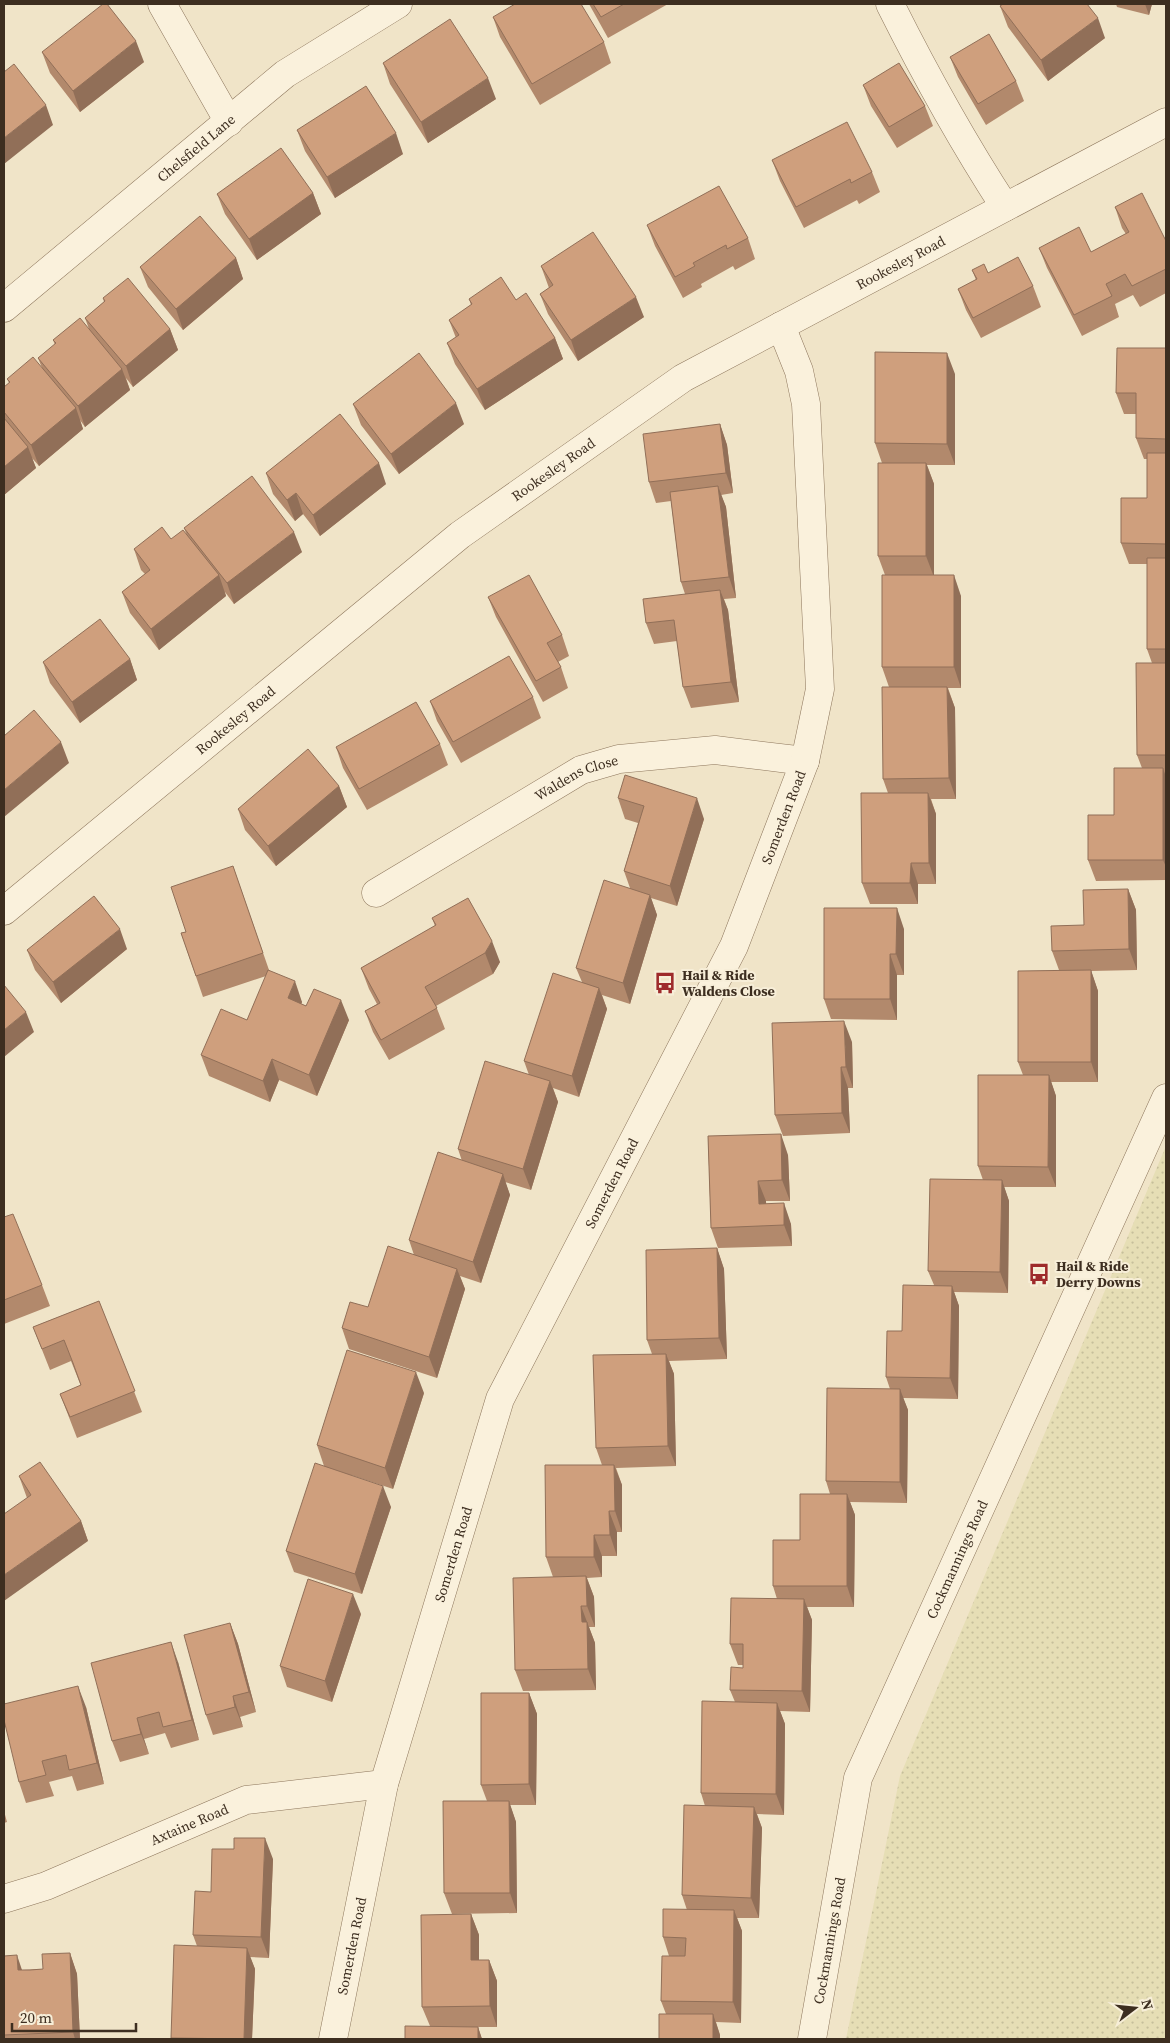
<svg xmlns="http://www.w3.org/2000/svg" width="1170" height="2043" font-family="'Source Serif 4',serif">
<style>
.farmland{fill:url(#farmland-dots)}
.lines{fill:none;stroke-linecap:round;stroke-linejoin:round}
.minor-casing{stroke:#8d765c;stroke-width:29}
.minor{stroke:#faf1dc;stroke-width:28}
.wall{fill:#b2896c}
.shaded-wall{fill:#916f58}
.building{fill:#cf9f7d;stroke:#916f58}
.labels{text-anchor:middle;stroke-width:4;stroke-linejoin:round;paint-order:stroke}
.street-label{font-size:14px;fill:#3d2e20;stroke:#f7eed8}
.poi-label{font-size:14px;font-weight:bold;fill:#3d2e20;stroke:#f7eed8;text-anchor:start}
</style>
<defs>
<pattern id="farmland-dots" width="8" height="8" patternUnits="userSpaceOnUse" patternTransform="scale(1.25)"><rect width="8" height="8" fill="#e6deb5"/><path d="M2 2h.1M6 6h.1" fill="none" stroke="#c6bf9b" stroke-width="1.8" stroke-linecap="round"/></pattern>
</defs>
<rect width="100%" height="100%" fill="#f0e4c8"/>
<path class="farmland" d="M1166 1146V2039H846L900 1776Z"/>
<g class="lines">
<g class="minor-casing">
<g id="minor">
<path d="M162 4 229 122"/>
<path d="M890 4C925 74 962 141 1005 207"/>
<path id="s1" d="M4 308 285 74 398 4"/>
<path id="s2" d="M376 893 581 770 619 759 715 750 805 761"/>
<path id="s3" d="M4 911 460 535 683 378 1166 122"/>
<path id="s4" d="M4 1899 46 1886 246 1800 384 1784"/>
<path id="s5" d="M333 2039 384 1784 500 1399 734 946 805 761 820 689 806 404 799 371 781 326"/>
<path id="s6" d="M812 2039 858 1778 1166 1098"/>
</g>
</g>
<use href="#minor" class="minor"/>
</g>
<path class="wall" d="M589 4H668L608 38Z
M1116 4H1152L1149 15 1117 7Z
M1000 6 1105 38 1048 81 1008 27Z
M493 17 604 42 611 63 540 105 500 37Z
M42 52 144 62 80 112 50 73Z
M950 57 1016 81 1024 101 986 125 958 77Z
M383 63 496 99 428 143 390 84Z
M863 85 925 106 933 126 897 148 871 106Z
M297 130 403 154 335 198 305 151Z
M772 160 872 172 880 192 859 204 857 200 804 228 780 181Z
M313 193 321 214 257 260 225 214 217 194Z
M1115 207 1166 241V293L1140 307 1133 295 1115 304 1119 317 1082 336 1047 268 1039 248 1091 252 1126 234 1122 228Z
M647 225 748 238 755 259 735 270 733 266 701 284 702 287 683 298 655 246Z
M236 258 243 279 183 330 148 287 140 267Z
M541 266 644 317 578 361 548 314 540 294 549 288Z
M972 270 1033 286 1041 307 981 338 966 310 958 289 976 280Z
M103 298 170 329 178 350 133 387 126 378 130 390 85 427 80 420 83 429 39 466 32 458 36 468 4 495V387L9 383 7 379 42 368 38 358 55 345 53 340 89 329 85 318 104 302Z
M469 299 516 300 555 338 563 359 485 410 455 364 447 343 456 338 449 320 471 305Z
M1166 348V880L1096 881 1088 860 1114 815 1142 768 1137 755 1152 663 1147 649V564H1129L1121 543 1147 498V459H1144L1136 438V414H1124L1116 393Z
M955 374V465H927L934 484V575L961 596V688H948L955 708 956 799H931L936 814V884H918V904H870L862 883 888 793 883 779 889 687 882 667 885 575 878 556 882 463 875 443Z
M353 404 464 424 399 474 361 425Z
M720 424 727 445 733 493 721 495 726 507 736 598 724 599 728 610 739 702 691 708 683 687 677 641 654 644 646 623 685 594 681 582 671 501 656 503 649 482Z
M266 473 386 484 320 536 303 514 295 521 273 494Z
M184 528 302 552 234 604 225 592 226 596 159 650 130 613 122 592 145 574 141 570 134 549 187 536Z
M488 597 562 635 569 656 558 662 561 667 568 688 543 702 496 617Z
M130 659 137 680 80 723 50 683 43 662Z
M533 697 541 718 461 763 437 721 430 701Z
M440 744 448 765 367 810 343 768 336 747Z
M339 786 347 807 276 866 245 830 238 809Z
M618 798 704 819 677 906 651 898 657 915 630 1004 602 995 607 1009 579 1097 553 1088 558 1102 531 1190 505 1182 510 1195 481 1283 460 1276 465 1289 437 1378 349 1349 342 1328 368 1307 414 1255 409 1240 462 1161 458 1149 529 1075 524 1061 582 982 576 968 630 888 624 871 638 823 625 819Z
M233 866 269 970 302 1002 301 1004 349 1020 317 1096 279 1080 270 1102 209 1076 201 1055 247 1020 266 976 203 997 181 933 186 932Z
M1128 889 1136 910 1137 970 1091 971 1098 991V1082H1051L1056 1096V1187H1004L1009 1201 1008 1293 954 1292 959 1306 958 1399 903 1398 908 1410 907 1503 850 1502 855 1515 854 1607H807L812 1620 810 1712 780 1711 785 1724 784 1815 757 1814 762 1828 759 1918H737L742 1931 741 2023 716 2022 720 2035V2039H659L666 2014 661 2001 669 1956 663 1937 687 1910 682 1895 705 1806 701 1793 735 1702 730 1690 743 1668V1665H738L730 1644 777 1599 773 1586 800 1540 830 1494 826 1481 890 1389 886 1377 902 1331 934 1285 928 1271 983 1180 978 1166 1023 1075 1018 1062 1059 970 1052 951Z
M432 918 500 962 493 974 436 1006 445 1029 389 1060 373 1032 365 1011 377 1004 369 989 361 968 435 926Z
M904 929V975H897V1020L831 1019 824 999Z
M127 949 61 1003 35 970 27 950Z
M852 1042 853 1088H848L850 1133 783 1136 775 1115Z
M708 1136 788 1155 790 1201H766V1204L791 1224 792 1246 718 1248 711 1228Z
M4 1217 42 1285 50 1306 4 1324Z
M717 1248 724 1269 727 1359 669 1361 674 1374 676 1466 616 1468 622 1485V1532H617V1556H602V1577L587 1578 594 1597 595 1627H589L595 1643 596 1690 523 1691 515 1670 553 1577 546 1557 602 1465 596 1448 652 1354 647 1340Z
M99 1301 142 1412 77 1438 60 1394 81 1386 71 1361 50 1370 33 1327Z
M424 1393 393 1489 351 1475 391 1507 362 1594 294 1572 286 1551 324 1466 317 1445Z
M19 1476 81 1521 88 1541 27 1498Z
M361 1614 332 1702 287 1687 280 1666Z
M230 1623 238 1644 256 1712 240 1717 243 1727 213 1735 206 1715Z
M178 1662 199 1740 171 1748 165 1733 144 1739 149 1754 120 1762 112 1741Z
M529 1693 537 1714 536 1805H510L516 1822 517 1913 452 1914 444 1893 487 1801 481 1785Z
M86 1707 104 1784 77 1791 72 1776 49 1782 54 1796 26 1803 19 1782Z
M4 1811 7 1822 4 1823Z
M273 1859 269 1958 250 1957 255 1969 252 2039H172L171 2038 197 1946 193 1935 211 1892Z
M471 1914 479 1935V1960H489L497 1981V2027H478L482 2039H405L430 2026 422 2007Z
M70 1953 77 1974 80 2039H4V1956L22 1970 43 1969Z"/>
<path class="shaded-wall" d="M1145 4H1152L1149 15Z
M1098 18 1105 38 1048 81 1041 60Z
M136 41 144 62 80 112 73 91Z
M488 78 496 99 428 143 421 122Z
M46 105 53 125 4 164V138Z
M396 133 403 154 335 198 327 177Z
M313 193 321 214 257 260 249 239Z
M236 258 243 279 183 330 176 309Z
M636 297 644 317 578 361 571 340Z
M170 329 178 350 133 387 126 366Z
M555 338 563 359 485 410 477 389Z
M947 353 955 374V465L947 444Z
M122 369 130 390 85 427 78 406Z
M456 403 464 424 399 474 391 454Z
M76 408 83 429 39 466 31 445Z
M720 424 727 445 733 493 726 473Z
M28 447 36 468 4 495V467Z
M379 463 386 484 320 536 313 515Z
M926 463 934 484V577L926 556Z
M718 486 726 507 736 598 729 577Z
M296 493 303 514 295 521 287 500Z
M294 532 302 552 234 604 227 583Z
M219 575 226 596 159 650 151 629Z
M954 575 961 596V688L954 667Z
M720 590 728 610 739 702 731 682Z
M130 659 137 680 80 723 72 702Z
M947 687 955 708 956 799 949 778Z
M61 742 69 763 4 817V790Z
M1163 768 1166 777V867L1163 860Z
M339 786 347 807 276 866 268 846Z
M928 793 936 814V884L929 863Z
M697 798 704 819 677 906 670 886Z
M911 863 918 884V904L910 883Z
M1128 889 1136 910 1137 970 1129 949Z
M650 895 657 915 630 1004 623 983Z
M897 908 904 929V975L896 954Z
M120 929 127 949 61 1003 53 982Z
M492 941 500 962 493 974 485 953Z
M890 954 897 975V1020L890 999Z
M1091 970 1098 991V1082L1091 1062Z
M295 981 302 1002 295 1019 288 998Z
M599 988 607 1009 579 1097 572 1076Z
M341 1000 349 1020 317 1096 309 1075Z
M26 1012 34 1032 4 1057V1030Z
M844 1021 852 1042 853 1088 846 1067Z
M272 1059 279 1080 270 1102 263 1081Z
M841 1067 848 1088 850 1133 842 1113Z
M1049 1075 1056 1096V1187L1048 1167Z
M550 1081 558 1102 531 1190 523 1169Z
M781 1134 788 1155 790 1201 782 1180Z
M503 1174 510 1195 481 1283 473 1262Z
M1002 1180 1009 1201 1008 1293 1000 1272Z
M758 1181 766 1201 767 1225 759 1204Z
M784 1203 791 1224 792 1246 784 1225Z
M717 1248 724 1269 727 1359 719 1338Z
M457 1269 465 1289 437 1378 429 1357Z
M952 1286 959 1306 958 1399 950 1378Z
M666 1354 674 1374 676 1466 668 1446Z
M416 1372 424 1393 393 1489 385 1468Z
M900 1389 908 1410 907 1503 900 1482Z
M614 1465 622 1485V1532L615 1511Z
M383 1486 391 1507 362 1594 355 1574Z
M847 1494 855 1515 854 1607 847 1586Z
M609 1511 617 1532V1556L610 1535Z
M81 1521 88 1541 4 1601V1575Z
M594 1535 602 1556V1577L594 1557Z
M586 1576 594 1597 595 1627 587 1606Z
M353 1594 361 1614 332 1702 325 1681Z
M804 1599 812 1620 810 1712 802 1691Z
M581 1606 595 1643 596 1690 588 1669 582 1622Z
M230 1623 238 1644 256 1712 249 1692Z
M171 1642 178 1662 199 1740 192 1720Z
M78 1686 86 1707 104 1784 97 1763Z
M529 1693 537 1714 536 1805 529 1784Z
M233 1696 240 1717 243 1727 235 1707Z
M777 1703 785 1724 784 1815 776 1794Z
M137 1718 149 1754 141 1734Z
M509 1801 516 1822 517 1913 510 1893Z
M754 1807 762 1828 759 1918 751 1898Z
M265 1838 273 1859 269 1958 261 1937Z
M734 1910 742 1931 741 2023 733 2002Z
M471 1914 479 1935V1981L471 1960Z
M247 1948 255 1969 252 2039H244Z
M70 1953 77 1974 80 2039H75L73 2032Z
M17 1955 24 1976 18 1970Z
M489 1960 497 1981V2027L490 2006Z
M713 2014 720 2035V2039H713Z
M478 2027 482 2039H478Z"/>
<path class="building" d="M103 4H107L136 41 73 91 42 52Z
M515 4H581L604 42 532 84 493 17Z
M593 4H624L601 17Z
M1003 4H1087L1098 18 1041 60 1000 6Z
M450 19 488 78 421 122 383 63Z
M989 34 1016 81 978 104 950 57Z
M899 63 925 106 889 127 863 85Z
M14 64 46 105 4 138V72Z
M366 86 396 133 327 177 297 130Z
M847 122 872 172 851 183 850 179 796 207 772 160Z
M281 148 313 193 249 239 217 194Z
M719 186 748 238 727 249 726 245 693 263 695 266 675 277 647 225Z
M1142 193 1166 241V269L1132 286 1125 274 1106 284 1112 296 1074 315 1039 248 1079 227 1091 252 1129 232 1115 207Z
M200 216 236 258 176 309 140 267Z
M593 232 636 297 571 340 540 294 553 285 541 266Z
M1018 257 1033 286 973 318 958 289 977 279 972 270 984 264 988 273Z
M501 277 516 300 526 293 555 338 477 389 447 343 459 335 449 320 472 304 469 299Z
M128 278 170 329 126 366 85 318 105 301 103 298Z
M80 318 122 369 78 406 38 358 56 343 53 340Z
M1117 348H1166V439L1136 438V393H1116Z
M875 352 947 353V444L875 443Z
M419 353 456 403 391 454 353 404Z
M33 357 76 408 31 445 4 412V387L10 382 7 379Z
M340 414 379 463 313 515 296 493 287 500 266 473Z
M4 418 28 447 4 467Z
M720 424 726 473 649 482 643 434Z
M1147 453H1166V544L1121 543V498H1147Z
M878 463H926V556H878Z
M252 476 294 532 227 583 184 528Z
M718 486 729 577 681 582 670 492Z
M162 527 171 539 183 530 219 575 151 629 122 592 150 570 134 549Z
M1147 558H1166V649H1147Z
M529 575 562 635 547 643 561 667 536 681 488 597Z
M882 575H954V667H882Z
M720 590 731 682 683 687 674 620 646 623 643 599Z
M100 619 130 659 72 702 43 662Z
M509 656 533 697 453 742 430 701Z
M1136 663H1166V755H1137Z
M882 687H947L949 778 883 779Z
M416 702 440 744 359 789 336 747Z
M34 710 61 742 4 790V736Z
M308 749 339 786 268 846 238 809Z
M1114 768H1163V860H1088V815H1114Z
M625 775 697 798 670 886 624 871 644 806 618 798Z
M861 793H928L929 863H911L910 883H862Z
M233 866 263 953 196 976 181 933 186 932 171 887Z
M604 880 650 895 623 983 576 968Z
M1128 889 1129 949 1052 951 1051 926 1084 925 1083 890Z
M94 896 120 929 53 982 27 950Z
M468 898 492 941 485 953 425 987 437 1008 381 1040 365 1011 380 1003 361 968 436 925 432 918Z
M824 908H897L896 954H890V999H824Z
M268 970 295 981 288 998 306 1006 314 989 341 1000 309 1075 272 1059 263 1081 201 1055 221 1009 247 1020Z
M1091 970V1062H1018V971Z
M553 973 599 988 572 1076 524 1061Z
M4 985 26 1012 4 1030Z
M844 1021 846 1067H841L842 1113 775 1115 772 1023Z
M485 1061 550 1081 523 1169 458 1149Z
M978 1075H1049L1048 1167 978 1166Z
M781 1134 782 1180 758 1181 759 1204 784 1203V1225L711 1228 708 1136Z
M438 1152 503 1174 473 1262 409 1240Z
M930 1179 1002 1180 1000 1272 928 1271Z
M13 1214 42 1285 4 1300V1217Z
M388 1246 457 1269 429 1357 342 1328 350 1302 368 1307Z
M717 1248 719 1338 647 1340 646 1250Z
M903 1285 952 1286 950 1378 886 1377 887 1331H902Z
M99 1301 135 1391 70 1417 60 1394 81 1385 73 1363 64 1340 42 1349 33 1327Z
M347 1350 416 1372 385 1468 317 1445Z
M666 1354 668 1446 596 1448 593 1355Z
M827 1388 900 1389V1482L826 1481Z
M40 1462 81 1521 4 1575V1514L31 1495 19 1476Z
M315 1463 383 1486 355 1574 286 1551Z
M545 1465H614L615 1511H609L610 1535H594V1557H546Z
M800 1494H847V1586H773V1540H800Z
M586 1576 587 1606H581L582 1622H587L588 1669 515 1670 513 1578Z
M308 1579 353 1594 325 1681 280 1666Z
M731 1598 804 1599 802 1691 730 1690 731 1667 743 1668V1644H730Z
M230 1623 249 1692 233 1696 235 1707 206 1715 184 1635Z
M171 1642 192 1720 163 1727 159 1712 137 1718 141 1734 112 1741 91 1663Z
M78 1686 97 1763 69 1770 66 1755 42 1761 46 1775 19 1782 4 1720V1704Z
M481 1693H529V1784L481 1785Z
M702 1701 777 1703 776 1794 701 1793Z
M443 1801H509L510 1893H444Z
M684 1805 754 1807 751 1898 682 1895Z
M234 1838H265L261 1937 193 1935 195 1891 211 1892 212 1849H234Z
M663 1909 734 1910 733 2002 661 2001 662 1956H685L686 1938 663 1937Z
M471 1914V1960H489L490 2006 422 2007 421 1915Z
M174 1945 247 1948 244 2039 171 2038Z
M70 1953 73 2032 4 2035V1956L17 1955 18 1970H30L43 1969 42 1954Z
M659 2014H713V2039H659Z
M405 2026 478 2027V2039H405Z"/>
<defs>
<g id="bus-bare" transform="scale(1.725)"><path d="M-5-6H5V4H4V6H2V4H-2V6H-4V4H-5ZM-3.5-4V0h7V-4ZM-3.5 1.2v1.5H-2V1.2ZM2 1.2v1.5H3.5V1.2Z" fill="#9e2a2b" stroke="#f7eed8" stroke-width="2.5" paint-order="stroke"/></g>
</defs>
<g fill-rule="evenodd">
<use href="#bus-bare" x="665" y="983"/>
<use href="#bus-bare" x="1039" y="1274"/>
</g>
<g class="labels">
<g class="street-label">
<text dy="5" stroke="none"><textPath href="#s1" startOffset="250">Chelsfield Lane</textPath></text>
<text dy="5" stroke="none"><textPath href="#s3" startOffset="1110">Rookesley Road</textPath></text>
<text dy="5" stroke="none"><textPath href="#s3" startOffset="705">Rookesley Road</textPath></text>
<text dy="5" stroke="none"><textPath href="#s3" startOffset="300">Rookesley Road</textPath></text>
<text dy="5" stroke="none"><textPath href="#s2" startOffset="232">Waldens Close</textPath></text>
<text dy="5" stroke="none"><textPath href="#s5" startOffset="1310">Somerden Road</textPath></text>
<text dy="5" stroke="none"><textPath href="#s5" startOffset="905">Somerden Road</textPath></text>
<text dy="5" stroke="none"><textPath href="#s5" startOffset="500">Somerden Road</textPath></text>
<text dy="5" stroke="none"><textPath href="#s6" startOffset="505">Cockmannings Road</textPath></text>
<text dy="5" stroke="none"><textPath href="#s4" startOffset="200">Axtaine Road</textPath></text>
<text dy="5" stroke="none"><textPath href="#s6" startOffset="100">Cockmannings Road</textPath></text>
<text dy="5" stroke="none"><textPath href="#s5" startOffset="95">Somerden Road</textPath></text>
</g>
<g class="poi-label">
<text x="682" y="980">Hail &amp; Ride<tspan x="682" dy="16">Waldens Close</tspan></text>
<text x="1056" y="1271">Hail &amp; Ride<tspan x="1056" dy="16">Derry Downs</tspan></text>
</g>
</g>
<rect width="1170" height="2043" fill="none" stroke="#3d2e20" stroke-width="10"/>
<g transform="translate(1135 2008) rotate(74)" stroke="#f7eed8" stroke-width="4" paint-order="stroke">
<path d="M0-4L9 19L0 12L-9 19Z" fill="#3d2e20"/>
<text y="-8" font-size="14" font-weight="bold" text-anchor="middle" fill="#3d2e20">N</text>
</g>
<path d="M12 2023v8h124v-8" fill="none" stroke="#3d2e20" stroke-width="2.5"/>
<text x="20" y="2023" font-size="15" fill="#3d2e20" stroke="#f7eed8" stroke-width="4" paint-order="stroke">20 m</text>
</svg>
